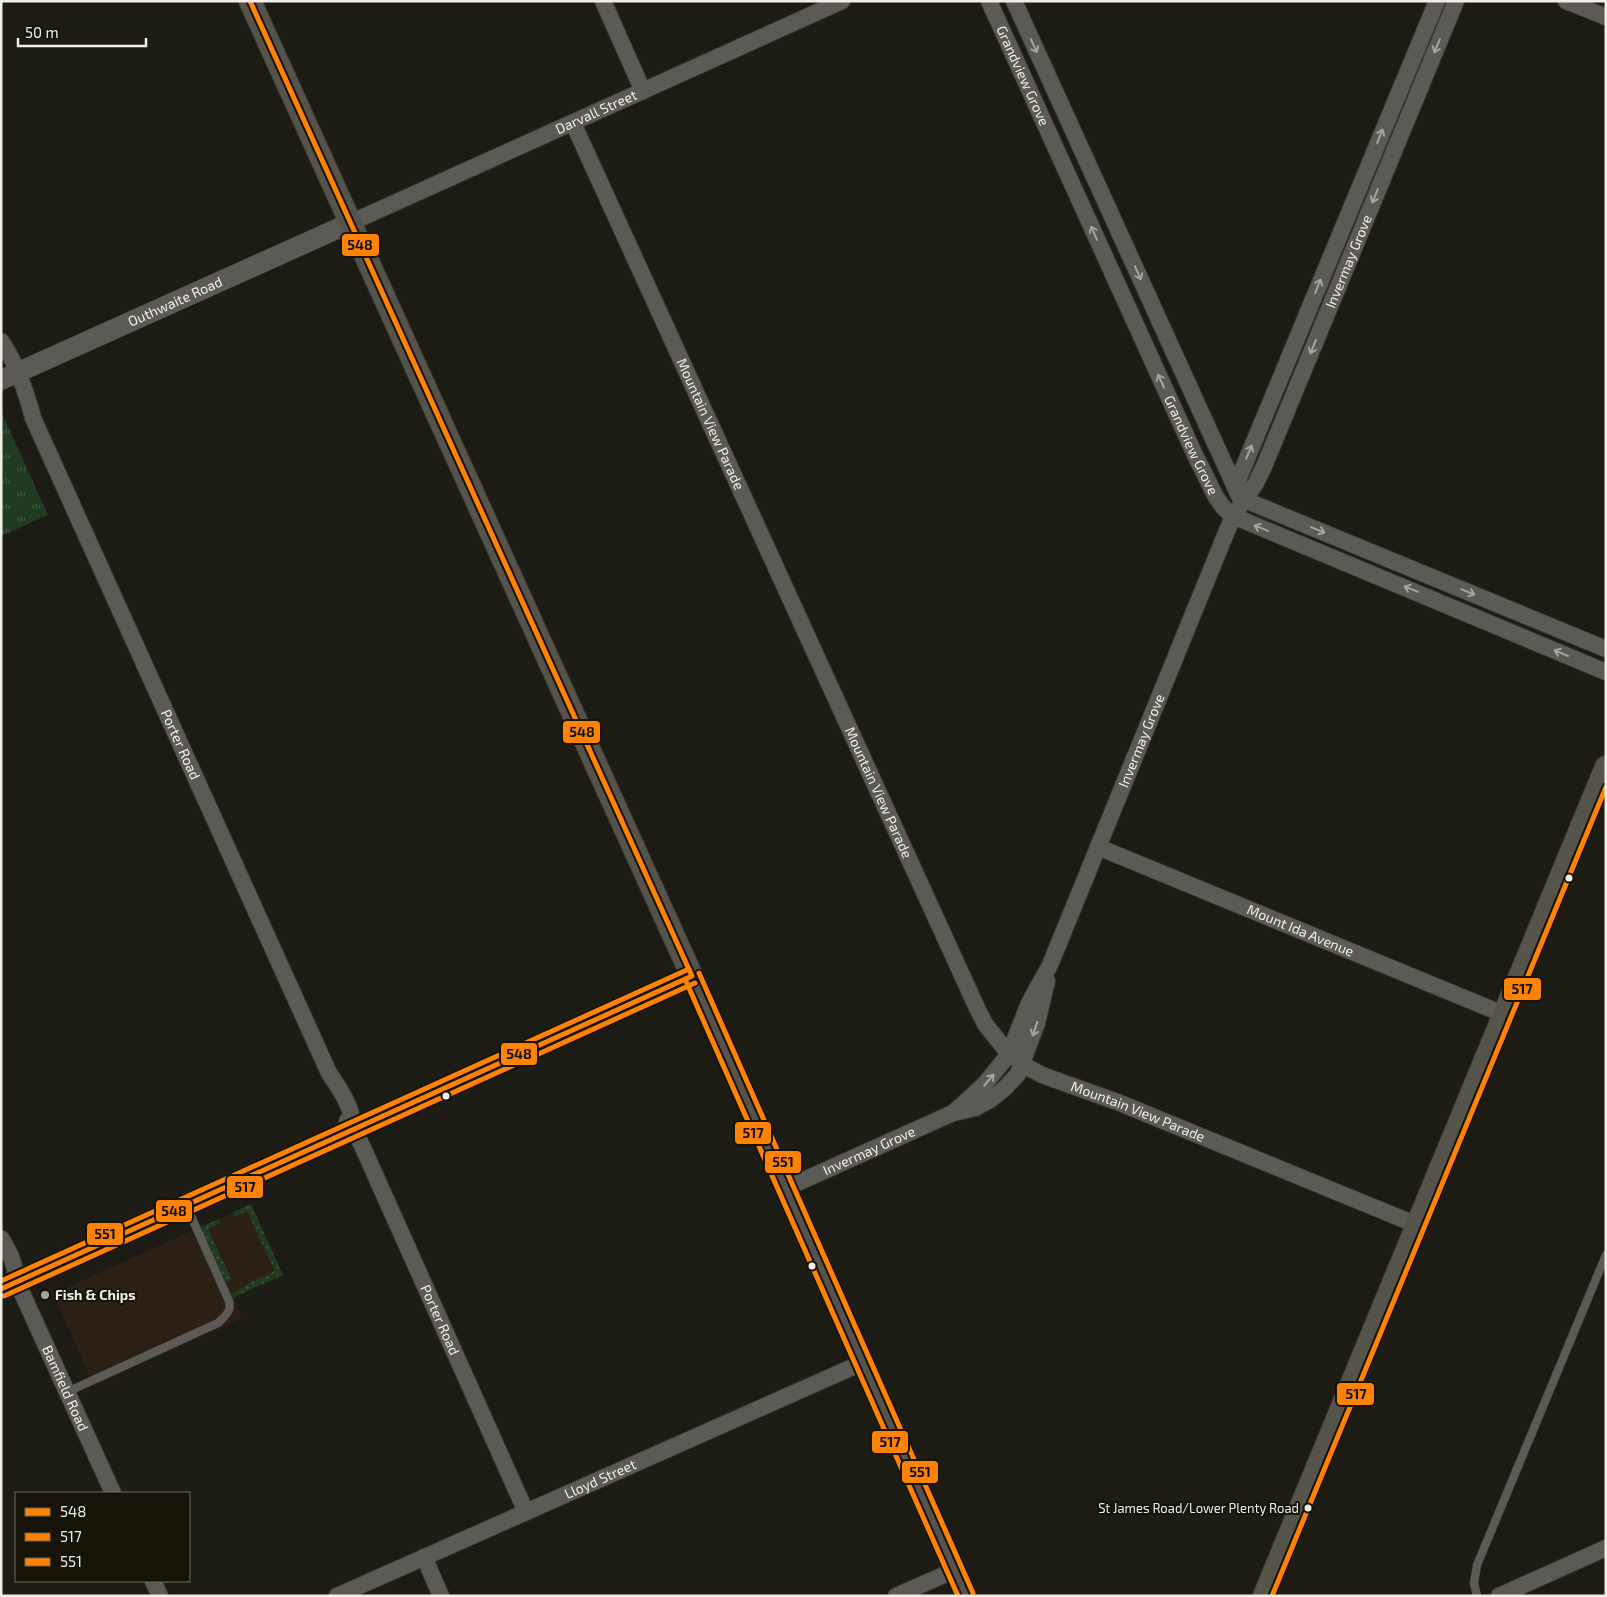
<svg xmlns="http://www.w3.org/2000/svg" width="1607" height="1597" font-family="'Exo 2',sans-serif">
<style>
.commercial{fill:#2c1f15}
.grass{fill:url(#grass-dots)}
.park{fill:url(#park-tufts)}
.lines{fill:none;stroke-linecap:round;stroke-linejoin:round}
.service-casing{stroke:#383732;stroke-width:9}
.minor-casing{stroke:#383732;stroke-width:18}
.tertiary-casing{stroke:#383732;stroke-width:21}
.secondary-casing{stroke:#383732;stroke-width:24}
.service{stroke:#5c5a55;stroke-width:8}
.minor{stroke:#5c5a55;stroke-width:16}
.tertiary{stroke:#5c5a55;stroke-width:20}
.secondary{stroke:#56534b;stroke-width:22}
.bus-1-casing{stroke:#171308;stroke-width:9}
.bus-2-casing{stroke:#171308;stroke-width:9}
.bus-3-casing{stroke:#171308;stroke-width:9}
.bus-1{stroke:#ff8200;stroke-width:5}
.bus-2{stroke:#ff8200;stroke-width:5}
.bus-3{stroke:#ff8200;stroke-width:5}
.oneway{stroke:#a6a49e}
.bus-dot{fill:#f0eee6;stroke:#171308;stroke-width:2}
.poi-dot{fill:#a6a49c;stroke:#171308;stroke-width:2}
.labels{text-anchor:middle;stroke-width:4;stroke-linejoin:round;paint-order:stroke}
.bus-label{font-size:13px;fill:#f0eee6;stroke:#171308;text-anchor:end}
.street-label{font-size:14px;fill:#f0eee6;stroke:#171308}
.poi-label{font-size:14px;font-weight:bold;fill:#f0eee6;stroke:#171308;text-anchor:start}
.line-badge{stroke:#171308;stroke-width:2}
.pale-badge-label{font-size:14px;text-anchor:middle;font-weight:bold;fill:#111}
</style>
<defs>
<pattern id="grass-dots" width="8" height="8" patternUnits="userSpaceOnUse" patternTransform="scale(1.25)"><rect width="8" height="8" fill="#213b22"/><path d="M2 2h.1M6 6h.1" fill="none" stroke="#425842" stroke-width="1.8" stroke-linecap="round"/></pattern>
<pattern id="park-tufts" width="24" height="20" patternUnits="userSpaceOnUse" patternTransform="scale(1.25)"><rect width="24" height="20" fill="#213b22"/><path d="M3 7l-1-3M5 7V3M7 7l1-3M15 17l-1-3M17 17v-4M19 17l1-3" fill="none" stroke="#425842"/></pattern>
</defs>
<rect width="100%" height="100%" fill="#1c1b14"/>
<path class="commercial" d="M251 1204 283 1275 233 1297 242 1318 94 1386 56 1301 59 1291Z"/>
<path class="grass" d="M251 1204 283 1275 232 1298 231 1295 251 1282 275 1271 247 1211 235 1217 233 1212Z
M219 1219 220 1223 208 1229 232 1280 226 1283 200 1227Z"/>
<path class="park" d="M1 411 48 515 1 536Z"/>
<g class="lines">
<g class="service-casing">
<path id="service" d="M67 1392 218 1323C225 1316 232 1311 229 1301L187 1207
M1477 1596 1474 1583 1477 1565 1606 1255"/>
</g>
<g class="minor-casing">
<g id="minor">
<path d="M603 1 643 91"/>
<path id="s1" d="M989 1 1195 455 1216 497 1223 507 1233 516 1606 672"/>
<path d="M1014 1 1240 498 1606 649"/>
<path d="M1566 1 1606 17"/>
<path id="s2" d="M573 123 977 1008 985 1024 1009 1054 1029 1068 1042 1075 1120 1103 1417 1225"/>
<path id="s3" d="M350 223 842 1"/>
<path id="s4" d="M1 341C17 364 26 391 33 418L329 1073C341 1091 352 1106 354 1129"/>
<path d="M1237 492 1239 478 1437 1"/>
<path id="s5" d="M1098 847 1503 1014"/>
<path id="s6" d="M953 1113 984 1085 1009 1054 1029 1003 1050 965 1233 516 1256 483 1265 464 1456 1"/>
<path id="s7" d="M347 1121 354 1129 364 1150 526 1512"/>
<path id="s8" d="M786 1188 953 1113 975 1108 990 1100 1005 1088 1018 1074 1037 1023 1047 981"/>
<path id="s9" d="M1 1238C10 1252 16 1265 17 1282L113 1493"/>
<path d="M424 1557 441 1596"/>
<path d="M153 1581 160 1596"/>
<path id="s10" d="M337 1596 864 1362"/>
<path d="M896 1596 955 1570"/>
<path d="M1499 1596 1606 1548"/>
</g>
</g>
<g class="tertiary-casing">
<g id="tertiary">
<path id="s11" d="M1 380 350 223"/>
</g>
</g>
<g class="secondary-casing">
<path id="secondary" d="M250 1 705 1005 966 1596
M1 1289 692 976
M1264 1596 1606 767"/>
</g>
<use href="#service" class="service"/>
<use href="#minor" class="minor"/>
<use href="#tertiary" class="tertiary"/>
<use href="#secondary" class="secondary"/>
<g class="bus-1-casing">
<path id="bus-1" d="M250 1 692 976
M1 1289 692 976"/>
</g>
<g class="bus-2-casing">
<path id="bus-2" d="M685 979 958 1596
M4 1296 695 983
M1272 1596 1606 787"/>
</g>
<g class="bus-3-casing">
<path id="bus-3" d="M699 973 973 1593
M1 1281 689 969"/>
</g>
<use href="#bus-1" class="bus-1"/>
<use href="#bus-2" class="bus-2"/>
<use href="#bus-3" class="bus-3"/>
</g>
<defs><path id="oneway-shaft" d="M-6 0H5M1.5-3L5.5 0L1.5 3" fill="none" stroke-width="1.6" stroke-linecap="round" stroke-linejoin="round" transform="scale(1.25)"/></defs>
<g class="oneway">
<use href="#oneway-shaft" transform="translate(1034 46) rotate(65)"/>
<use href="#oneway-shaft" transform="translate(1437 46) rotate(113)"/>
<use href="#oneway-shaft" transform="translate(1380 136) rotate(-68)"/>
<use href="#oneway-shaft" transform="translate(1375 196) rotate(112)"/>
<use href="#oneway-shaft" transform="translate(1094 233) rotate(-114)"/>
<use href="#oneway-shaft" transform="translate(1138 273) rotate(66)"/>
<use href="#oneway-shaft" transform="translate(1318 286) rotate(-68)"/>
<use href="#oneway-shaft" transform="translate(1313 347) rotate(112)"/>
<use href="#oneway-shaft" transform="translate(1161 381) rotate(-115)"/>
<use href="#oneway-shaft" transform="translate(1249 452) rotate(-67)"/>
<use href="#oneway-shaft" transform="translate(1261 528) rotate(-158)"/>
<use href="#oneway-shaft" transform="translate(1318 530) rotate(22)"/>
<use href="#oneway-shaft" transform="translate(1411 589) rotate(-158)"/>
<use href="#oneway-shaft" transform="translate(1468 592) rotate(22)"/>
<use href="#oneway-shaft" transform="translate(1561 653) rotate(-157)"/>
<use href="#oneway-shaft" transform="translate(1035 1029) rotate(108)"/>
<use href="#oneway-shaft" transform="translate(989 1080) rotate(-50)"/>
</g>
<g class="bus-dot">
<circle cx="1569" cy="878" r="4.5"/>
<circle cx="446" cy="1096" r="4.5"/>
<circle cx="812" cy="1266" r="4.5"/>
<circle cx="1308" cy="1508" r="4.5"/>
</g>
<circle class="poi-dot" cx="45" cy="1295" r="5"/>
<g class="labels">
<g class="bus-label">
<text x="1299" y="1513">St James Road/Lower Plenty Road</text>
</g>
<g class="street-label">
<text dy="5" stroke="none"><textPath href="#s1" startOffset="82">Grandview Grove</textPath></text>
<text dy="5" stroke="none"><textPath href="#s3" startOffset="270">Darvall Street</textPath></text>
<text dy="5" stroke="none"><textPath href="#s6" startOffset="945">Invermay Grove</textPath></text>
<text dy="5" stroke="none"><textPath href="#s11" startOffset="191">Outhwaite Road</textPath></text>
<text dy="5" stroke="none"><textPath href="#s2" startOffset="331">Mountain View Parade</textPath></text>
<text dy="5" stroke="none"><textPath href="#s1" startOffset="488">Grandview Grove</textPath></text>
<text dy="5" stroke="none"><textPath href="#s6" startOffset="422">Invermay Grove</textPath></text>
<text dy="5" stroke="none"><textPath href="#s4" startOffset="442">Porter Road</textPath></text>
<text dy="5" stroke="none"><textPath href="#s2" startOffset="736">Mountain View Parade</textPath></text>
<text dy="5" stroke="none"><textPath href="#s5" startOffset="219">Mount Ida Avenue</textPath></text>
<text dy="5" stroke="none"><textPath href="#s2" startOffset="1171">Mountain View Parade</textPath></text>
<text dy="5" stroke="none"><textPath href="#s8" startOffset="91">Invermay Grove</textPath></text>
<text dy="5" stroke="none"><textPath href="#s7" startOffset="220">Porter Road</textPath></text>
<text dy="5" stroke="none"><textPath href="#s9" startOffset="164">Bamfield Road</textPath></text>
<text dy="5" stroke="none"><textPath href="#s10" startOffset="288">Lloyd Street</textPath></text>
</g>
<g class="poi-label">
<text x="55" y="1300">Fish &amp; Chips</text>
</g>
</g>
<g class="line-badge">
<rect x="341" y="233" width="39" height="24" rx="5" fill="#ff8200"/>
<rect x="562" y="720" width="39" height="24" rx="5" fill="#ff8200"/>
<rect x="1503" y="977" width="39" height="24" rx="5" fill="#ff8200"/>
<rect x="500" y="1042" width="38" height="24" rx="5" fill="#ff8200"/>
<rect x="734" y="1121" width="38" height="24" rx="5" fill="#ff8200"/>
<rect x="764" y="1150" width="38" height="24" rx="5" fill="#ff8200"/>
<rect x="226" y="1175" width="38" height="24" rx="5" fill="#ff8200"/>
<rect x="155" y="1199" width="38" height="24" rx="5" fill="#ff8200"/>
<rect x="86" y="1222" width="38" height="24" rx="5" fill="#ff8200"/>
<rect x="1336" y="1382" width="39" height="24" rx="5" fill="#ff8200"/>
<rect x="871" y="1430" width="38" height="24" rx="5" fill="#ff8200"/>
<rect x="901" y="1460" width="38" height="24" rx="5" fill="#ff8200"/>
</g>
<g class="pale-badge-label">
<text x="360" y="250">548</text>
<text x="582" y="737">548</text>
<text x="1522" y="994">517</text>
<text x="519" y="1059">548</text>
<text x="753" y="1138">517</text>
<text x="783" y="1167">551</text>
<text x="245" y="1192">517</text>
<text x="174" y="1216">548</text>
<text x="105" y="1239">551</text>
<text x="1356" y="1399">517</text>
<text x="890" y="1447">517</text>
<text x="920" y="1477">551</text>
</g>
<rect width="1607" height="1597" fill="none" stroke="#f0eee6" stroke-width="5"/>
<rect x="15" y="1492" width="175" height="90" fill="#171308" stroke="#6e6b61"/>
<rect x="25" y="1508" width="25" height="8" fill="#ff8200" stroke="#6e6b61"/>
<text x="60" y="1517" font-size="15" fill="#f0eee6">548</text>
<rect x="25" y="1533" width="25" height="8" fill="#ff8200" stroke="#6e6b61"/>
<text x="60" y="1542" font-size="15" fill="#f0eee6">517</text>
<rect x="25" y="1558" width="25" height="8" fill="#ff8200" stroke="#6e6b61"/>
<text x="60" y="1567" font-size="15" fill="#f0eee6">551</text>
<path d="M18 38v8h128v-8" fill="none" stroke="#f0eee6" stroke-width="2.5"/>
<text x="25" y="38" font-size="15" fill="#f0eee6" stroke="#171308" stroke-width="4" paint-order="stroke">50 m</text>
</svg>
